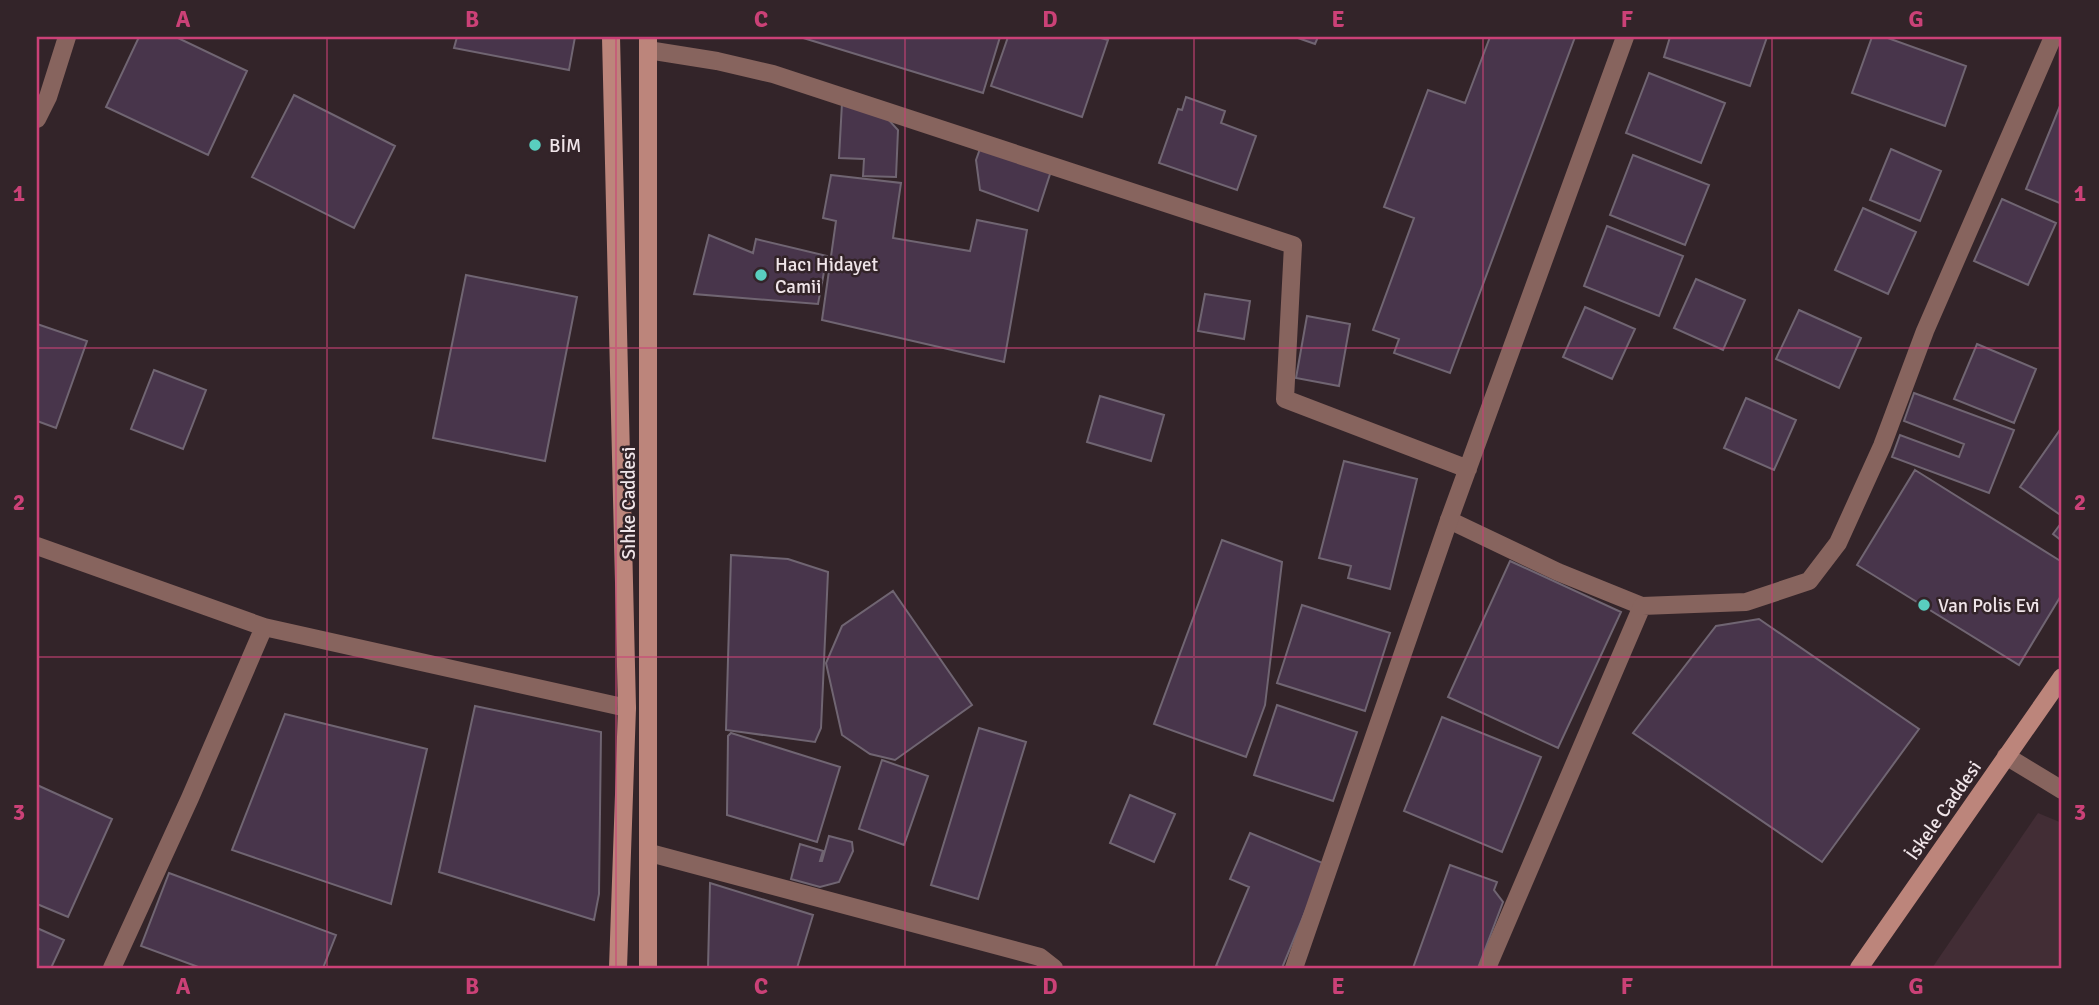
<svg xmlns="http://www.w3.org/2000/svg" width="2099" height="1005" font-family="Signika,sans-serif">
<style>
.built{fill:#422d35}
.building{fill:#48354b;stroke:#706572;stroke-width:2}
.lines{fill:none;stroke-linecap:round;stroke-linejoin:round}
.service{stroke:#87645e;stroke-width:18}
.minor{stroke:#87645e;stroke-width:18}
.secondary{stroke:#bc857b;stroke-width:18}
.grid{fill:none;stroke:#cb4177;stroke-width:2;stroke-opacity:0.55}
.poi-dot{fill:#59cebf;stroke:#332429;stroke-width:2.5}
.labels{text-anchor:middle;stroke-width:5;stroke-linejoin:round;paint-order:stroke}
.poi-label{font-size:19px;fill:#f0e5e9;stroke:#332429;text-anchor:start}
.street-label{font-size:19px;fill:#f0e5e9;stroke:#332429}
.neatline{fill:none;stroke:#cb4177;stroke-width:2.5}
.grid-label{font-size:23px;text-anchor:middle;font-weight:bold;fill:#cb4177}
</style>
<rect width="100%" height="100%" fill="#332429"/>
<path class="built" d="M2038 813 2062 823V968H1932Z"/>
<path class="building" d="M139 37H176L247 71 208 155 106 107Z
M457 37H575L569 70 454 48Z
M800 37H1000L983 93Z
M1008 37H1097L1108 40 1082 117 991 86Z
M1295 37H1318L1315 44Z
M1490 37H1575L1450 373 1394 353 1399 339 1373 330 1414 218 1384 207 1428 90 1465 103Z
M1670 37H1767L1750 86 1664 57Z
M1872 37H1885L1966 66 1945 126 1852 93Z
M1649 73 1725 103 1701 163 1626 133Z
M294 95 395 146 354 228 252 177Z
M1186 97 1225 111 1221 123 1256 136 1237 190 1159 163 1178 109 1182 110Z
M2062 101V204L2026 189Z
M842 103 887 118 898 130 896 177 863 176 864 159 839 158Z
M981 146 1051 171 1038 211 980 190 976 160Z
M1891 149 1941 171 1920 221 1870 200Z
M1633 155 1709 185 1685 245 1610 215Z
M831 175 901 183 893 238 970 251 977 220 1027 230 1004 362 822 320 836 221 823 218Z
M2002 199 2056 223 2028 285 1974 261Z
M1863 208 1916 232 1888 294 1835 270Z
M1607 226 1683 256 1659 316 1584 286Z
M709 235 753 253 756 239 827 256 818 304 694 294Z
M466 275 577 297 545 461 433 438Z
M1696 279 1745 300 1723 350 1674 328Z
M1205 294 1250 301 1244 339 1198 331Z
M1585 307 1635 329 1612 379 1563 357Z
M1799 310 1861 338 1839 388 1776 359Z
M1307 316 1350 324 1339 386 1296 378Z
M37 324 87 341 56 428 37 421Z
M1977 344 2036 369 2014 423 1954 399Z
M154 370 206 390 183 449 131 429Z
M1914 393 2014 430 1989 493 1892 457 1900 435 1959 457 1964 444 1904 421Z
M1100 396 1164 415 1151 461 1087 442Z
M1746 398 1796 420 1774 470 1724 448Z
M2062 427V516L2020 487Z
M1344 461 1417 479 1390 589 1348 578 1351 566 1319 558Z
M1915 470 2062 562V594L2019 665 1857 565Z
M2062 522V541L2053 534Z
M1222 540 1282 562 1265 705 1246 757 1154 724Z
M731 555 788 559 828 572 821 728 815 742 726 730Z
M1510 561 1621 612 1558 748 1448 697Z
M893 591 972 705 895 760 870 754 842 735 826 663 842 626Z
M1302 605 1390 633 1365 711 1277 683Z
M1759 619 1919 729 1822 862 1633 733 1716 626Z
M1277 705 1357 732 1333 801 1254 775Z
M475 706 601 732 599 894 594 920 439 872Z
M285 714 427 749 391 904 232 850Z
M1442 717 1541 757 1502 852 1404 811Z
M979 728 1026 742 978 899 931 885Z
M731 733 840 767 817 842 727 815 728 736Z
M882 760 928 776 904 845 859 829Z
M37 785 112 819 68 917 37 904Z
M1130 795 1175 814 1154 862 1110 843Z
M1250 833 1325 864 1282 968H1222L1216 966 1249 887 1230 879Z
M829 836 852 842 853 851 839 882 820 887 791 879 800 844 823 851 820 861H822Z
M1450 865 1497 882 1494 890 1503 902 1478 968H1413Z
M169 873 336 935 323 968H201L141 946Z
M710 883 813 915 797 968H708Z
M37 928 64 940 51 968H37Z"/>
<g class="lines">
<path class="service" d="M1449 520 1558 572 1642 606"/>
<path class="minor" d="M648 50 717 61 773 74 1293 245 1285 399 1468 469
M37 119 48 97 67 37
M37 546 264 627 627 708
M2006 756 2062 790
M650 853 1040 957 1054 968
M112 968 190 798 264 627
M1294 968 1449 520 1625 37
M1487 968 1642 606 1746 602 1809 581 1838 543 1882 446 1925 331 2053 37"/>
<path class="secondary" d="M611 37 627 708 618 968
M648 37V968
M1859 968 2062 677"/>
</g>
<path class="grid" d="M327 37V968M616 37V968M905 37V968M1194 37V968M1483 37V968M1772 37V968M37 348H2062M37 657H2062"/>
<g class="poi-dot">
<circle cx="535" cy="145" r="7"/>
<circle cx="761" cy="275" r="7"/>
<circle cx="1924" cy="605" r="7"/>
</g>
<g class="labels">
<g class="poi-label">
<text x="549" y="152">BİM</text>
<text x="775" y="271">Hacı Hidayet<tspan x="775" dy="22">Camii</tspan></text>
<text x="1938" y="612">Van Polis Evi</text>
</g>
<g class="street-label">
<text transform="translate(628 503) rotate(-90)" y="7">Sıhke Caddesi</text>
<text transform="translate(1943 810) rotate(-55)" y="7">İskele Caddesi</text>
</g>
</g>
<rect width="2099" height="1005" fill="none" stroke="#332429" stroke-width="77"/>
<rect x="38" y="38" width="2022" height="929" class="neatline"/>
<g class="grid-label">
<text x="183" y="27">A</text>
<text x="472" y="27">B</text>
<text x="761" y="27">C</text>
<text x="1050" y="27">D</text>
<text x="1338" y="27">E</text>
<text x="1627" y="27">F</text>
<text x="1916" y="27">G</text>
<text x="19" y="201">1</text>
<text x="2080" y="201">1</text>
<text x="19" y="510">2</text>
<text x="2080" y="510">2</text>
<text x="19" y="820">3</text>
<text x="2080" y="820">3</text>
<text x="183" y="994">A</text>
<text x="472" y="994">B</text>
<text x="761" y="994">C</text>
<text x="1050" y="994">D</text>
<text x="1338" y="994">E</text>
<text x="1627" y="994">F</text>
<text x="1916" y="994">G</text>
</g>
</svg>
